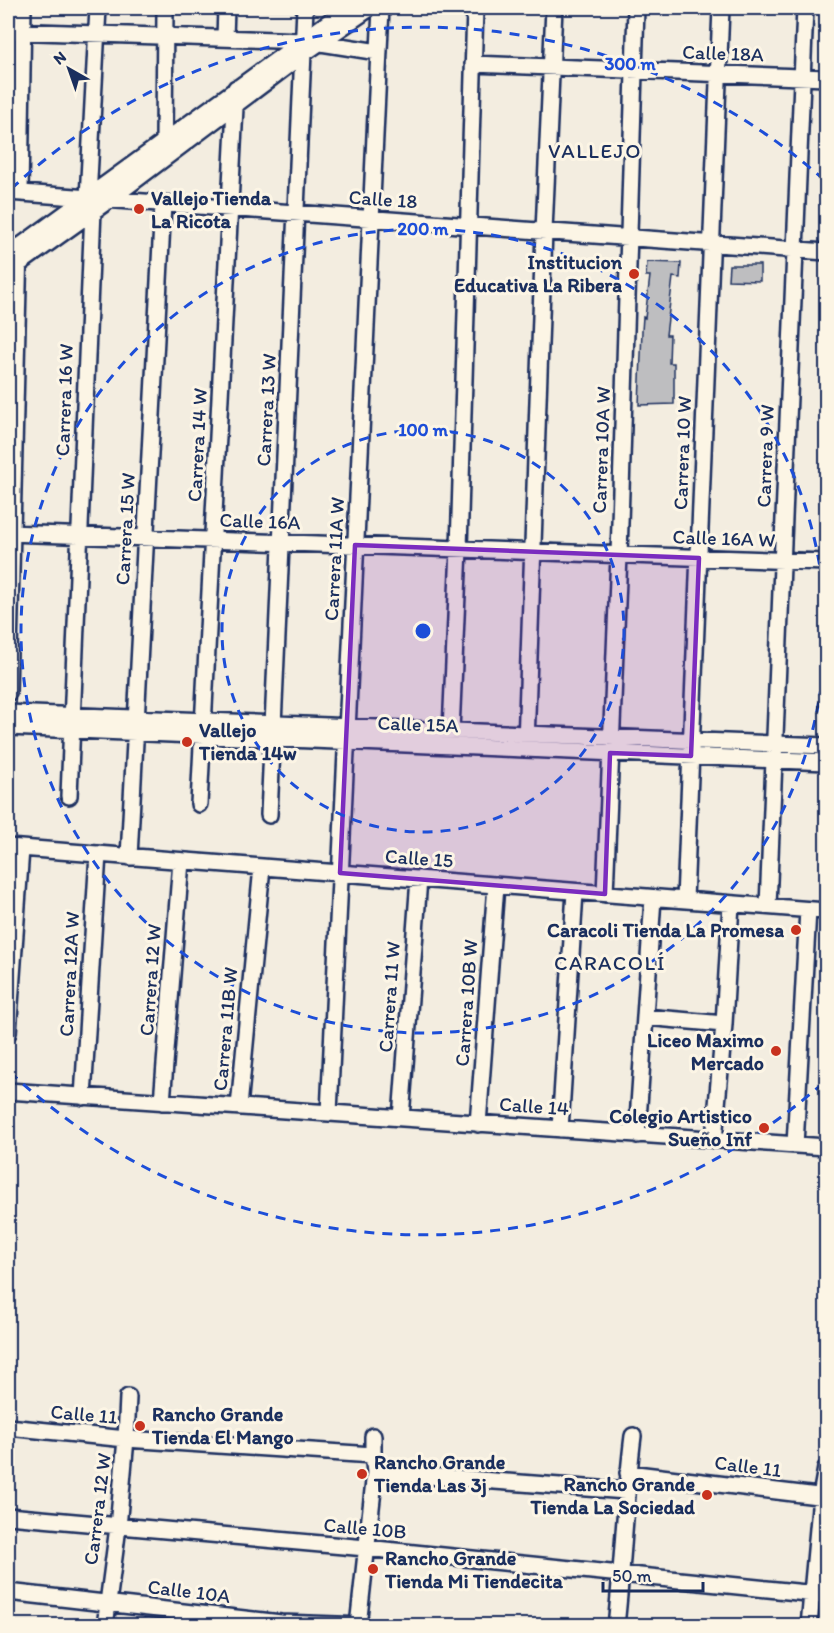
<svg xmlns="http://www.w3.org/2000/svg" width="834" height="1633" font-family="Itim,sans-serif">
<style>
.building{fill:#bebec0;stroke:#1b2f5e;stroke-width:1.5}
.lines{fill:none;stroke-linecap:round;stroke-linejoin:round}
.minor-casing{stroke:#1b2f5e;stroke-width:20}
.minor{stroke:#fcf5e5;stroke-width:15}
.marked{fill:#7b2cbf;fill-opacity:0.2;stroke:#7b2cbf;stroke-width:4.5;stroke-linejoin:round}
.ring{fill:none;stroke:#1d4ed8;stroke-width:3;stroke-dasharray:10 8}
.poi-dot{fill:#c8321e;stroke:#fcf5e5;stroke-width:2}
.labels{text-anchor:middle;stroke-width:6;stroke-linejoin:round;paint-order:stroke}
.street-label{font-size:20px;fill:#1b2f5e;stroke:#fcf5e5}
.poi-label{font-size:20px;font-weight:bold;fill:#1b2f5e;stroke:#fcf5e5;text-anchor:start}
.neighbourhood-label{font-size:21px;letter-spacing:1.5px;fill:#1b2f5e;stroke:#fcf5e5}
.centre{fill:#1d4ed8;stroke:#fcf5e5;stroke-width:3}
.ring-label{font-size:18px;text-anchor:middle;font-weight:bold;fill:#1d4ed8;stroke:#fcf5e5;stroke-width:6;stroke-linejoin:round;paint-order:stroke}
</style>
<rect width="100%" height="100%" fill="#f3ede0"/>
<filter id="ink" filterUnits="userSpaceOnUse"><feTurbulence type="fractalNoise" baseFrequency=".0167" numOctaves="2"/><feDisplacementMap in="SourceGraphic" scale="12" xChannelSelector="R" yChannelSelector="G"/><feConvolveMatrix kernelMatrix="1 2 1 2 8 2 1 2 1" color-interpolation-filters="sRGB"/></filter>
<g filter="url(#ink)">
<path class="building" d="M647 262 681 263 680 278 673 277 666 335H670L669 363H674V404L639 405 642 331 643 317 645 318 650 276H646Z
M729 265H760V281L728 280Z"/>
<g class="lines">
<g class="minor-casing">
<path id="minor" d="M165 8 164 141 166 146
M8 31 304 41
M225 38 226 8
M321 43 378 52
M473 64 826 78
M8 192 826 252
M20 193 23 8
M8 255 348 8
M8 272 109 200 303 54 370 8
M8 533 826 562
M8 693 19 246
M8 713 826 746
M8 727 826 762
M451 731 459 549 475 8
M526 743 544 231 554 8
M69 796 93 210 88 198 98 8
M199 804 236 88
M269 815 305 8
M8 847 826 911
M129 857 163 204
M605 894 619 555 636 8
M685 900 721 8
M768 906 805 8
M645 1017 724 1024
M8 1033 21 849
M8 1091 826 1147
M83 1097 98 854
M162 1102 181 861
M239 1107 262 867
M329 1113 381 8
M401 1118 419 879
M478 1124 496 885
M560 1129 575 892
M637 1135 653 898
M714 1140 724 1024 731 904
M795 1145 808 910
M8 1427 126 1439 373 1455
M375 1472 626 1491
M628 1473 826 1497
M8 1516 366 1548 826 1595
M8 1592 281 1623 366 1626
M105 1626 118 1527 126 1439 128 1397
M358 1626 375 1472 373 1455V1436
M616 1626C623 1562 625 1499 633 1436
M809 1626 821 1496 826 1468"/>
</g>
<use href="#minor" class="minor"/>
</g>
</g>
<path class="marked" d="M355 545 699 558 691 756 610 753 605 894 340 873Z"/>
<g class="ring">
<circle cx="423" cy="631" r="201"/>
<circle cx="423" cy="631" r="402"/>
<path d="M823 1083A604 604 0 0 1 11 1073M11 189A604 604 0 0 1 823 179"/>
</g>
<g class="poi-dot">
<circle cx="139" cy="209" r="6"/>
<circle cx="634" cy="274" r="6"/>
<circle cx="187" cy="742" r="6"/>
<circle cx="796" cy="930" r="6"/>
<circle cx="776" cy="1051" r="6"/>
<circle cx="764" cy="1128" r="6"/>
<circle cx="140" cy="1426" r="6"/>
<circle cx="362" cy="1474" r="6"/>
<circle cx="707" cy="1495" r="6"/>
<circle cx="373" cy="1569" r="6"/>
</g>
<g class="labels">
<g class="street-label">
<text transform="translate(723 53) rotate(2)" y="7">Calle 18A</text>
<text transform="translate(383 199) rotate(4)" y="7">Calle 18</text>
<text transform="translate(64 400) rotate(-88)" y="7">Carrera 16 W</text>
<text transform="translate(266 410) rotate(-87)" y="7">Carrera 13 W</text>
<text transform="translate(197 445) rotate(-87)" y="7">Carrera 14 W</text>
<text transform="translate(601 450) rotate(-88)" y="7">Carrera 10A W</text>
<text transform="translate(682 453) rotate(-88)" y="7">Carrera 10 W</text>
<text transform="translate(765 456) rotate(-88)" y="7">Carrera 9 W</text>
<text transform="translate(260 521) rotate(2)" y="7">Calle 16A</text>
<text transform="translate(125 529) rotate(-87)" y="7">Carrera 15 W</text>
<text transform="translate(724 538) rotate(2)" y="7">Calle 16A W</text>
<text transform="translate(334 559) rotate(-87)" y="7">Carrera 11A W</text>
<text transform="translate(418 724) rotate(2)" y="7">Calle 15A</text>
<text transform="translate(419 858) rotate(4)" y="7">Calle 15</text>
<text transform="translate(69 974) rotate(-87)" y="7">Carrera 12A W</text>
<text transform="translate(150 980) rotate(-86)" y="7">Carrera 12 W</text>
<text transform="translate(389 997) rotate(-86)" y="7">Carrera 11 W</text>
<text transform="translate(466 1003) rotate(-86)" y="7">Carrera 10B W</text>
<text transform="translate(225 1029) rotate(-85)" y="7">Carrera 11B W</text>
<text transform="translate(534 1106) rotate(4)" y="7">Calle 14</text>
<text transform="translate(84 1414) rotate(5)" y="7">Calle 11</text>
<text transform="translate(748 1466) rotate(7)" y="7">Calle 11</text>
<text transform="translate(97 1509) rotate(-83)" y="7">Carrera 12 W</text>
<text transform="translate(365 1528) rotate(5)" y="7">Calle 10B</text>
<text transform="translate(189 1591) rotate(7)" y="7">Calle 10A</text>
</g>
<g class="poi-label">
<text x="151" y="205">Vallejo Tienda<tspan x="151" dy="23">La Ricota</tspan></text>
<text x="622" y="269" text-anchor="end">Institucion<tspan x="622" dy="23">Educativa La Ribera</tspan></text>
<text x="199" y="737">Vallejo<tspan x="199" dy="23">Tienda 14w</tspan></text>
<text x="784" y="937" text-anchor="end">Caracoli Tienda La Promesa</text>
<text x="764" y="1047" text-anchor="end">Liceo Maximo<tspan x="764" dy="23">Mercado</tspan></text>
<text x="752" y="1123" text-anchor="end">Colegio Artistico<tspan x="752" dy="23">Sueño Inf</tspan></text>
<text x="152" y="1421">Rancho Grande<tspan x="152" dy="23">Tienda El Mango</tspan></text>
<text x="374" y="1469">Rancho Grande<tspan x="374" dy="23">Tienda Las 3j</tspan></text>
<text x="695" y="1491" text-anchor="end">Rancho Grande<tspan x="695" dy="23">Tienda La Sociedad</tspan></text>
<text x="385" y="1565">Rancho Grande<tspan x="385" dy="23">Tienda Mi Tiendecita</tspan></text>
</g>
<g class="neighbourhood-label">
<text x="595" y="158">VALLEJO</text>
<text x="610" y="970">CARACOLÍ</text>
</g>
</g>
<circle cx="423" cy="631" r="9" class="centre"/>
<g class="ring-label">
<text x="630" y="70">300 m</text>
<text x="423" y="235">200 m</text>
<text x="423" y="436">100 m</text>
</g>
<rect width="834" height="1633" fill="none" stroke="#fcf5e5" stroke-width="30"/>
<rect x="15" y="15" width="804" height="1603" fill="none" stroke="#1b2f5e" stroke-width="2" filter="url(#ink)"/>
<g transform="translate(69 69) rotate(320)" stroke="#fcf5e5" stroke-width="4.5" paint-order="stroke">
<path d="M0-4.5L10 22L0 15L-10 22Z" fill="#1b2f5e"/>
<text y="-9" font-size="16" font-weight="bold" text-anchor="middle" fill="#1b2f5e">N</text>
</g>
<path d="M603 1582v9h100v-9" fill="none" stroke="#1b2f5e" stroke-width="3"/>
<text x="612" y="1582" font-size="18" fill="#1b2f5e" stroke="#fcf5e5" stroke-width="4.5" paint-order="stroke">50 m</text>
</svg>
